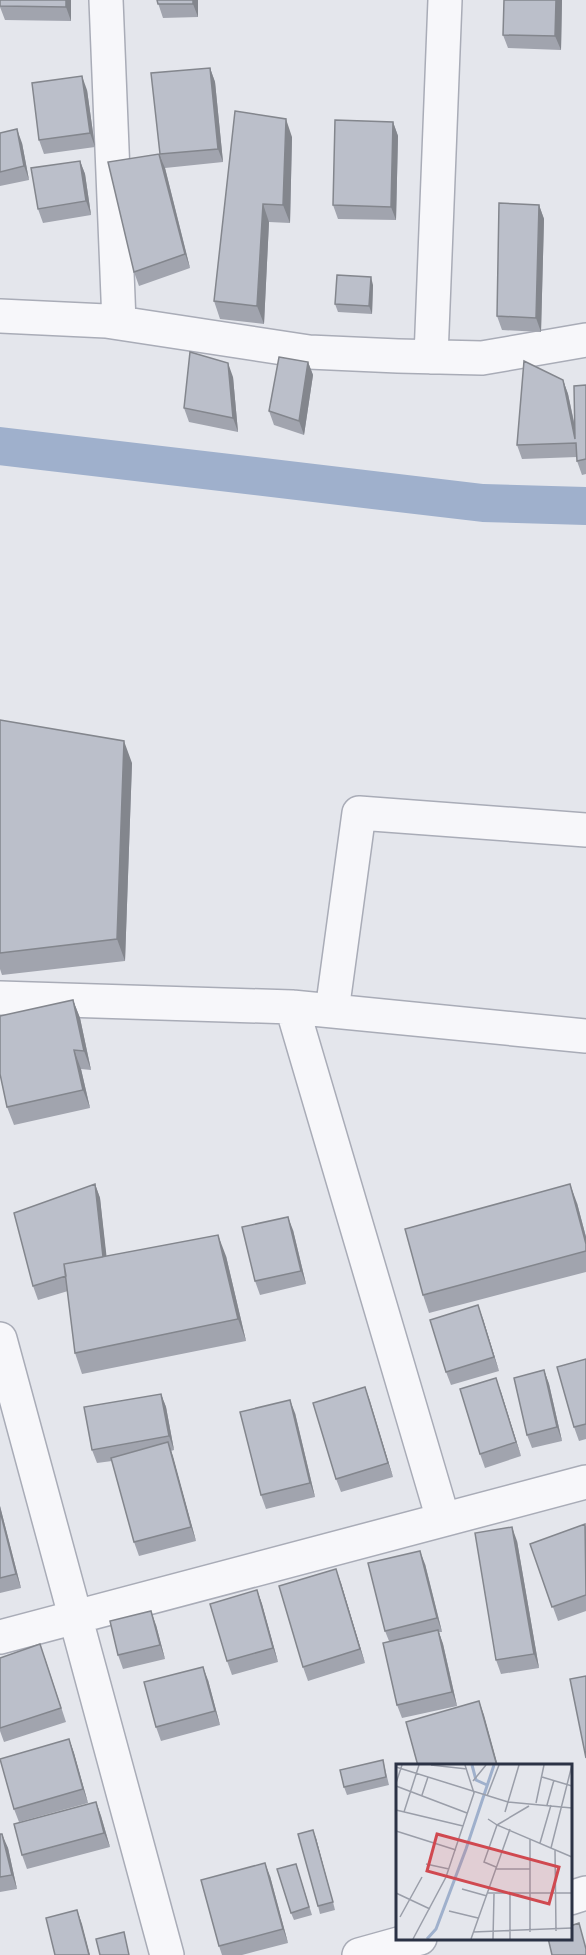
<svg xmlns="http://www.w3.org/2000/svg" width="586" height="1955" font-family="Poppins,sans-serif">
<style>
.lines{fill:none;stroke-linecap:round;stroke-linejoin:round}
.canal{stroke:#9fb0cc;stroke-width:38}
.minor-casing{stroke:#a9acb7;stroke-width:36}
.minor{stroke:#f7f7fa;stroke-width:33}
.wall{fill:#a1a4ae}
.shaded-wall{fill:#83868d}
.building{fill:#bbbfca;stroke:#83868d;stroke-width:1.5}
.inset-river{fill:none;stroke:#9fb0cc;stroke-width:3}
.inset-road{fill:none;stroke:#9a9ea9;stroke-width:1.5}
.view{fill:#d04950;fill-opacity:0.15;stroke:#d04950;stroke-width:3}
.inset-edge{fill:none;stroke:#2b3245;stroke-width:3}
</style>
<rect width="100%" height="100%" fill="#e4e6ec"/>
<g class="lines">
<path class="canal" d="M0 446 483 503 586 506"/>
<g class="minor-casing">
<path id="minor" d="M106 0 119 322
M0 316 106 321 309 352 398 356 482 358 586 340
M431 357 445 0
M0 998 292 1007 586 1036
M292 1007 443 1519
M332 1011 359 813 586 830
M0 1339 167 1955
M0 1637 586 1482
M570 1898 586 1893
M359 1955 420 1938"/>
</g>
<use href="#minor" class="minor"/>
</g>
<path class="wall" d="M0 0H71V21L5 20 0 7Z
M157 0H198V17L163 18Z
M504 0H562L561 50 508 48 503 35Z
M210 68 215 82 223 162 165 168 190 268 139 286 134 272 160 154Z
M87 90 95 147 44 154 39 140Z
M393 122 398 136 396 220 338 219 333 205Z
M0 133 22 143 29 180 0 186Z
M292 137 290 223 269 222 264 324 220 319 214 301Z
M80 161 85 174 91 215 43 223 38 209Z
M539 205 544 219 541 332 502 330 497 316Z
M373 285 372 314 338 312 335 304Z
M308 362 313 375 304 435 274 425 269 411Z
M233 377 238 432 189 422 184 408Z
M563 380 568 394 575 426 586 385V474L582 475 577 461V457L522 459 517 445Z
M0 720 132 763 125 961 2 975 0 969Z
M73 1000 80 1018 91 1070 81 1069 90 1108 14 1125 7 1107Z
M95 1184 100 1198 106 1256H226L246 1341 82 1374 75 1353 68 1291 38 1300 33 1286Z
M577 1203 586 1237V1272L429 1313 423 1295Z
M293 1230 306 1284 260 1295 255 1281Z
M483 1319 499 1371 451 1385 446 1372Z
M586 1359V1439L579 1441 574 1427Z
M544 1370 549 1384 562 1441 532 1448 527 1435Z
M365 1387 393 1477 341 1492 336 1479Z
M501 1392 521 1456 485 1468 480 1454Z
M161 1394 166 1407 174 1450 171 1451 196 1541 139 1556 134 1542 112 1461 97 1463 92 1450Z
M295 1413 315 1497 266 1509 261 1495Z
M0 1506 21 1588 0 1593Z
M586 1526V1611L558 1621 530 1544Z
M517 1541 539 1668 501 1674 496 1660Z
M425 1564 442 1632H439L443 1644 457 1706 402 1718 397 1705 389 1641 385 1631Z
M341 1583 365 1663 308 1681 303 1667Z
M257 1590 262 1604 278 1662 232 1675 227 1661Z
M156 1625 165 1659 123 1669 118 1655Z
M0 1658H45L66 1722 4 1742 0 1731Z
M208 1680 220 1725 161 1741 156 1727Z
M69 1739 74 1753 88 1803 19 1822 14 1809Z
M383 1760 389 1785 347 1795 344 1787Z
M96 1802 101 1816 110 1847 27 1869 22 1855Z
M0 1834 8 1848 17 1889 0 1892Z
M316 1838 335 1910 320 1914 318 1906Z
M296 1864 312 1915 294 1920 291 1913Z
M270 1876 288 1943 242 1955H222L219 1946Z"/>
<path class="shaded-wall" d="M66 0H71V21L66 7Z
M193 0H198V17L193 4Z
M556 0H562L561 50 555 36Z
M210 68 215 82 223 162 218 149Z
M82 76 87 90 95 147 90 133Z
M286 119 292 137 290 223 283 205Z
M393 122 398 136 396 220 391 207Z
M17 129 22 143 29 180 24 166Z
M159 154 165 168 190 268 185 254Z
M80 161 85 174 91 215 86 201Z
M263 204 269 222 264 324 257 306Z
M539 205 544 219 541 332 536 318Z
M371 277 373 285 372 314 369 306Z
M308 362 313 375 304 435 299 421Z
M228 363 233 377 238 432 233 418Z
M563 380 568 394 580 452 575 439Z
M124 741 132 763 125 961 117 939Z
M73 1000 80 1018 91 1070 84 1051Z
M74 1050 81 1069 90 1108 83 1090Z
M95 1184 100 1198 109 1278 104 1264Z
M570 1184 577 1203 586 1237V1244Z
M288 1217 293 1230 306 1284 301 1271Z
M218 1235 226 1256 246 1341 238 1319Z
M478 1305 483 1319 499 1371 494 1357Z
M544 1370 549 1384 562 1441 557 1427Z
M496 1378 501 1392 521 1456 516 1442Z
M365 1387 370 1401 393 1477 388 1463Z
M161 1394 166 1407 174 1450 169 1436Z
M290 1400 295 1413 315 1497 310 1483Z
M168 1442 173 1456 196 1541 191 1527Z
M0 1506 21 1588 16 1574 0 1511Z
M512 1527 517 1541 539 1668 534 1654Z
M420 1551 425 1564 442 1632 437 1618Z
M336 1569 341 1583 365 1663 360 1649Z
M257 1590 262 1604 278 1662 273 1648Z
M151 1611 156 1625 165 1659 160 1645Z
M438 1630 443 1644 457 1706 452 1692Z
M203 1667 208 1680 220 1725 215 1711Z
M479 1701 484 1715 498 1766H497Z
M69 1739 74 1753 88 1803 83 1789Z
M96 1802 101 1816 110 1847 104 1833Z
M313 1830 316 1838 335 1910 333 1902Z
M2 1834 8 1848 17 1889 12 1875Z
M265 1863 270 1876 288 1943 283 1929Z
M77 1910 82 1924 90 1955H89Z"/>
<path class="building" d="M0 0H66V7L0 6Z
M157 0H193V4H158Z
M504 0H556L555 36 503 35Z
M210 68 218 149 160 154 151 73Z
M82 76 90 133 39 140 32 83Z
M235 111 286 119 283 205 263 204 257 306 214 301Z
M335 120 393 122 391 207 333 205Z
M17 129 24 166 0 172V133Z
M159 154 185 254 134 272 108 162Z
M80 161 86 201 38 209 31 168Z
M499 203 539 205 536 318 497 316Z
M337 275 371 277 369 306 335 304Z
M190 352 228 363 233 418 184 408Z
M279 357 308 362 299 421 269 411Z
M524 361 563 380 575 439 574 386 586 385V459L577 461 576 443 517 445Z
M0 720 124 741 117 939 0 953Z
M73 1000 84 1051 74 1050 83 1090 7 1107 0 1074V1016Z
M95 1184 103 1257 64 1264 66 1276 33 1286 14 1213Z
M570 1184 586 1244V1251L423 1295 405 1229Z
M288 1217 301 1271 255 1281 242 1227Z
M218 1235 238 1319 75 1353 64 1264Z
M478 1305 494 1357 446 1372 430 1320Z
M586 1359V1424L574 1427 557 1367Z
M544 1370 557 1427 527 1435 514 1378Z
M496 1378 516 1442 480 1454 460 1389Z
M365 1387 388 1463 336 1479 313 1403Z
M161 1394 169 1436 92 1450 84 1407Z
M290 1400 310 1483 261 1495 240 1412Z
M168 1442 191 1527 134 1542 111 1458Z
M0 1511 16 1574 0 1578Z
M585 1524 586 1595 552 1607 530 1544Z
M512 1527 534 1654 496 1660 475 1533Z
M420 1551 437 1618 385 1631 368 1563Z
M336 1569 360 1649 303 1667 279 1586Z
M257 1590 273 1648 227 1661 210 1604Z
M151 1611 160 1645 118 1655 110 1621Z
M438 1630 452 1692 397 1705 383 1643Z
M40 1644 61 1708 0 1728V1658Z
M203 1667 215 1711 156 1727 144 1682Z
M586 1676V1758L570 1679Z
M479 1701 497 1766H418L406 1722Z
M69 1739 83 1789 14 1809 0 1759Z
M383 1760 386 1777 344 1787 340 1770Z
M96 1802 104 1833 22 1855 14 1824Z
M313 1830 333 1902 318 1906 298 1834Z
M0 1834H2L12 1875 0 1877Z
M265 1863 283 1929 219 1946 201 1880Z
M296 1864 309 1907 291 1913 277 1869Z
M77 1910 89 1955H55L46 1918Z
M579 1923 586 1949V1955H552L548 1938H570V1926Z
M124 1932 129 1955H100L96 1939Z"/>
<g transform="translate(396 1764)">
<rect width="176" height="176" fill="#e4e6ec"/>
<path class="inset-river" d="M76 1 80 16 91 21M31 175 40 165 70 85 98 1"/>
<path class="inset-road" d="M35 1 71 5M0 3 112 38 176 44M146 13 176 22M77 17 90 1M0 19 6 1M0 22 71 49M26 31 32 13M91 32 103 1M140 39 148 1M151 41 158 16M133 42 101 61 176 93M0 46 67 62M8 48 23 1M109 48 123 1M92 55 101 61 88 98 100 103M0 67 60 86M134 75V168M144 79 155 41M155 84 176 1M159 86 160 167M30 100 53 105M99 105H134M66 125 91 132M0 129 34 145M92 129H176M53 147 82 154M4 153 26 113M77 168 176 164M17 175 50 113 78 29 69 1M75 175 114 65M97 175 98 130M114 175V129"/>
<path class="view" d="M41 70 163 103 153 140 31 107Z"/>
<rect width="176" height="176" class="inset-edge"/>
</g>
</svg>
